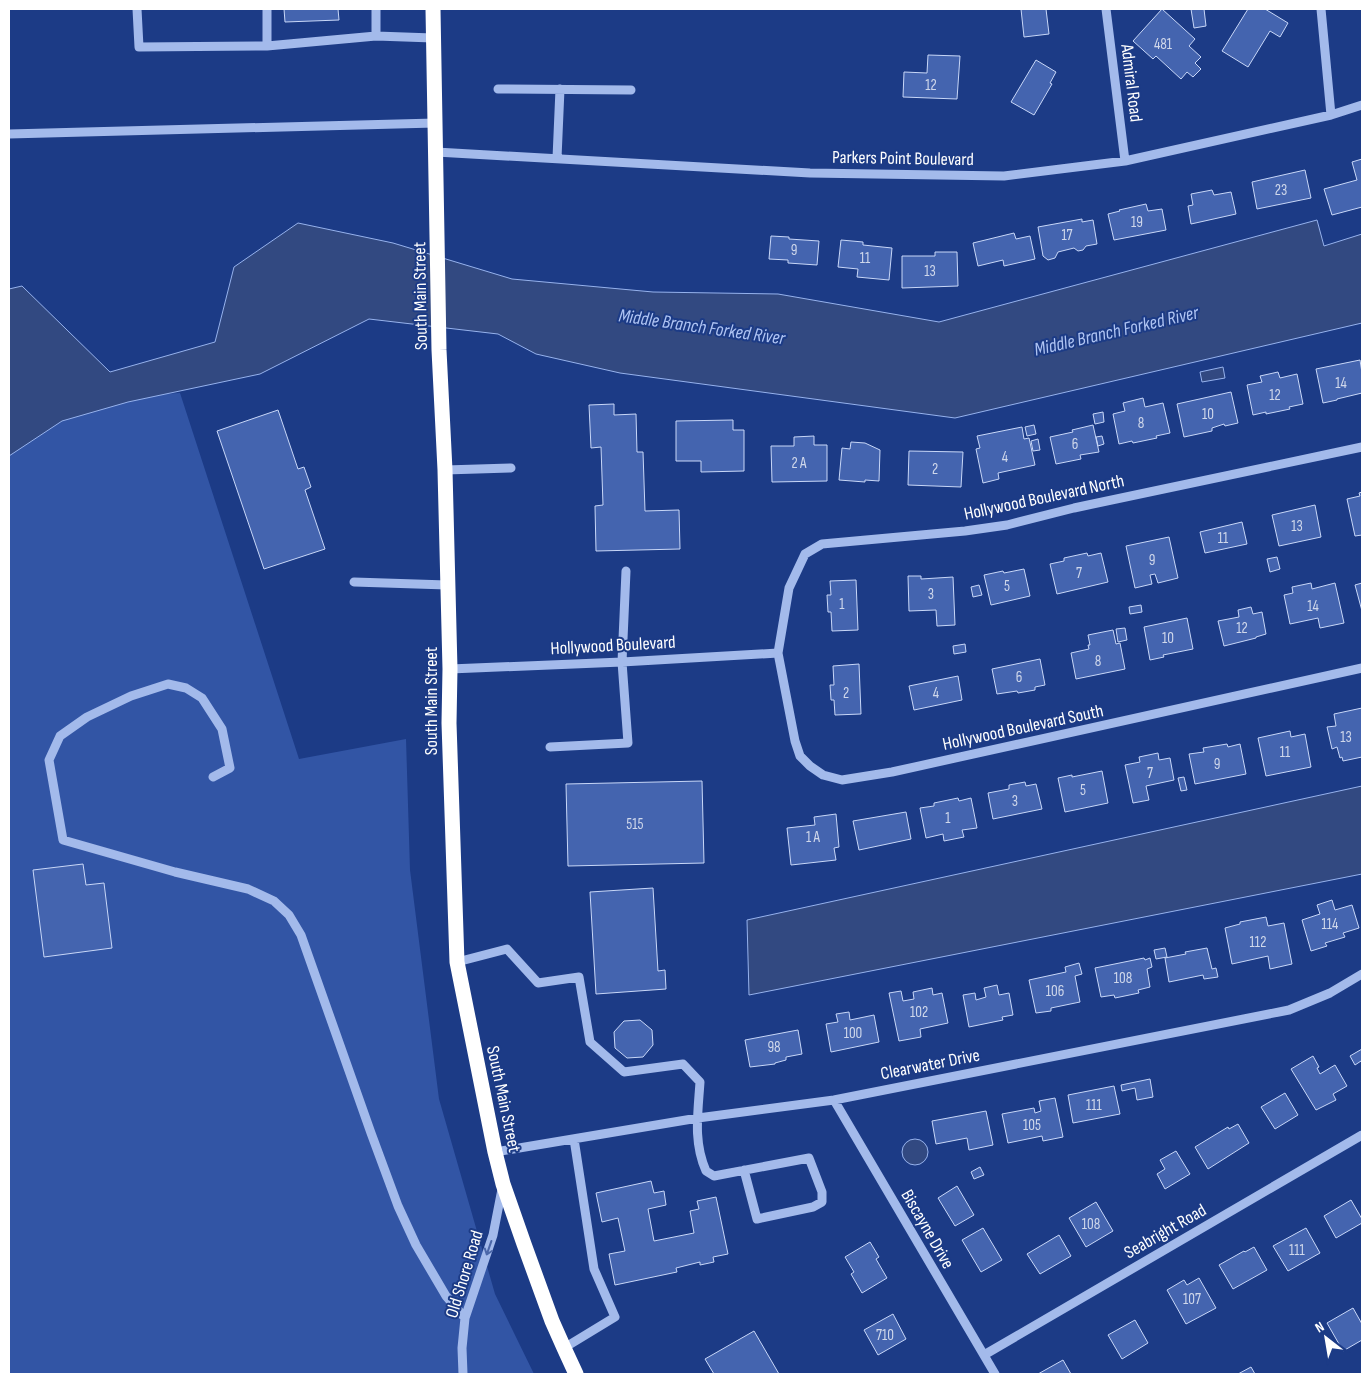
<svg xmlns="http://www.w3.org/2000/svg" width="1371" height="1383" font-family="'Sofia Sans Condensed',sans-serif">
<style>
.green{fill:#3255a5}
.water{fill:#324981;stroke:#96b2ed}
.building{fill:#4464af;stroke:#c8d7f8}
.lines{fill:none;stroke-linecap:round;stroke-linejoin:round}
.minor{stroke:#a3baeb;stroke-width:9}
.highway{stroke:#fff;stroke-width:15}
.oneway{stroke:#4b67a9}
.labels{text-anchor:middle;stroke-width:4;stroke-linejoin:round;paint-order:stroke}
.number-label{font-size:15px;fill:#d0d8eb}
.street-label{font-size:18px;fill:#fff;stroke:#1c3b86}
.water-label{font-size:19px;font-style:italic;fill:#afc4f3;stroke:#1c3b86}
</style>
<rect width="100%" height="100%" fill="#1c3b86"/>
<path class="green" d="M9 380 102 397 180 393 299 759 406 739 410 870 439 1099 495 1294 534 1374H9Z"/>
<path class="water" d="M1317 220 1324 246 1362 234V323L955 418 620 373 536 354 498 334 369 319 260 374 128 402 62 421 9 456V289L22 286 110 372 215 342 234 267 298 223 393 243 512 279 653 292 778 294 939 322Z
M1223 367 1225 378 1202 382 1200 372Z
M1362 786V874L749 995 747 920Z
M902 1152a13 13 0 1 1 26 0a13 13 0 1 1-26 0Z"/>
<path class="building" d="M284 9H338L339 20 285 22Z
M1021 9H1046L1049 34 1024 37Z
M1162 9 1195 39 1189 46 1201 57 1195 63 1201 69 1193 77 1187 72 1181 79 1156 56 1153 59 1133 41Z
M1191 9H1204L1206 26 1194 28Z
M1248 9H1265L1288 23 1280 37 1270 31 1248 67 1222 51Z
M928 55 960 56 957 99 903 97 904 72 927 73Z
M1036 60 1056 72 1050 83 1052 84 1034 115 1011 102Z
M1362 159V207L1332 215 1324 189 1357 180 1352 162Z
M1305 170 1311 198 1257 209 1252 182Z
M1212 190 1214 195 1231 192 1236 214 1191 224 1188 206 1193 205 1191 194Z
M1146 204 1148 211 1162 209 1166 230 1114 240 1108 214 1120 211 1119 210Z
M1082 219V222L1093 220 1097 244 1086 246 1083 250 1078 251 1074 248 1058 252 1055 258 1048 260 1043 256 1038 227Z
M1014 233 1016 239 1030 236 1035 259 1004 266 1003 260 978 266 973 243Z
M771 236 789 237V239L819 241 817 265 788 263V260L769 259Z
M841 240 863 242V245L892 248 889 280 857 277 858 269 838 267Z
M935 252H957L958 286 902 288V256H935Z
M1360 360 1362 373V393L1337 399V400L1323 403 1316 369Z
M1278 372 1280 378 1297 374 1303 404 1289 407 1290 409 1266 414V412L1253 415 1247 385 1262 382 1260 376Z
M1231 392 1238 423 1225 426 1224 424 1212 428V431L1184 437 1177 404Z
M1143 398 1145 407 1163 403 1170 433 1156 436 1157 438 1133 443 1132 441 1119 444 1113 414 1125 411 1123 403Z
M614 404V415L636 414 637 452H643L645 511 679 510 680 549 596 551 595 506 603 505 601 447 591 448 589 405Z
M278 410 298 469 304 467 311 487 305 490 325 549 264 569 217 431Z
M1103 412 1104 422 1095 424 1093 414Z
M733 420V430H744V471L701 472V461H676V421Z
M1034 425 1036 434 1027 436 1025 427Z
M1093 425 1099 452 1080 455 1081 459 1056 464 1050 437 1073 432 1072 430Z
M1022 427 1024 439 1029 438 1035 465 998 473 999 479 983 483 976 449 980 448 977 436Z
M814 436V445H827V481L772 482 771 446H794V437Z
M1102 436 1104 444 1098 446 1096 437Z
M1038 439 1040 450 1033 451 1031 441Z
M851 442 865 443 880 450 879 481 865 480V482L839 480 842 448 850 449Z
M909 451 963 452 961 487 908 485Z
M1362 492V535L1355 536 1347 499 1360 496 1359 493Z
M1315 505 1321 537 1279 546 1272 515Z
M1242 522 1247 544 1205 553 1200 532Z
M1169 537 1178 578 1158 583 1155 574 1150 575 1152 584 1135 588 1126 546Z
M1087 553 1088 556 1101 553 1108 582 1057 594 1050 564 1064 561V558Z
M1277 557 1280 569 1270 572 1267 559Z
M1024 569 1030 596 991 605 984 575 1003 571 1004 573Z
M908 576H921V579L953 577 955 625 937 626 936 610 909 611Z
M856 580 858 630 832 631 831 612H828L827 595H831L830 581Z
M1311 583 1312 589 1335 583 1344 623 1320 628 1318 618 1290 624 1284 595 1293 593 1292 587Z
M1362 583V611L1355 585Z
M979 585 982 595 973 597 971 587Z
M1141 605 1142 612 1130 614 1129 607Z
M1251 607 1253 614 1262 612 1266 634 1256 637V638L1224 646 1218 621 1239 617 1238 610Z
M1187 618 1193 649 1163 655 1164 657 1150 660 1144 627Z
M1125 628 1127 640 1118 642 1116 629Z
M1113 630 1116 644 1120 643 1125 669 1076 679 1071 653 1089 649 1088 645H1090L1088 635Z
M965 644 966 652 954 654 953 646Z
M1040 659 1045 685 1035 687V690L1018 693 1017 691 997 694 992 669Z
M859 664 861 714 835 715 834 700H831L830 685H834L833 666Z
M958 676 962 700 914 710 909 686Z
M1362 708V757L1343 761 1342 757 1340 758 1337 747 1332 749 1327 727 1336 726 1334 714Z
M1290 731 1291 737 1305 734 1311 767 1266 776 1258 738Z
M1227 744 1228 747 1240 744 1246 774 1195 784 1189 754 1204 752 1203 748Z
M1158 753 1159 760 1170 758 1174 780 1146 786 1149 800 1133 803 1125 765 1140 762 1139 757Z
M1102 771 1108 803 1065 812 1058 778 1072 775V777Z
M1184 777 1187 790 1181 791 1178 778Z
M702 781 704 863 568 866 566 784Z
M1025 782 1026 786 1036 784 1042 809 993 819 988 793 1009 789V785Z
M958 798 959 801 971 798 977 828 962 830 964 837 944 841 943 834 926 838 920 808 934 806V803Z
M906 812 911 839 859 850 853 821Z
M836 814 839 847 834 848 836 860 791 865 787 828 815 825 814 817Z
M83 864 86 885 104 883 112 948 44 957 33 870Z
M653 888 658 971 665 970 666 989 596 994 590 892Z
M1332 900 1335 910 1352 905 1359 928 1343 933 1345 937 1325 943 1327 946 1311 951 1302 920 1320 914 1317 905Z
M1266 917 1268 926 1284 923 1292 964 1270 969 1268 956 1232 964 1225 928 1240 924V922Z
M1165 948 1167 957 1156 959 1154 950Z
M1207 948 1212 969 1216 968 1218 977 1204 979 1203 975 1169 982 1165 958 1186 954 1185 952Z
M1144 958 1145 960 1150 958 1152 967 1147 969 1150 987 1138 990 1139 993 1115 998 1114 995 1101 997 1095 968Z
M1079 963 1082 974 1075 976 1080 1002 1051 1008V1011L1036 1013 1029 980 1066 972 1065 967Z
M997 985 999 995 1009 993 1013 1015 1002 1017 1003 1020 969 1027 963 995 975 993 976 1000 986 997 984 988Z
M932 988 933 995 942 993 948 1023 920 1029 921 1037 899 1041 889 993 901 991 903 1001 914 999 913 992Z
M849 1012 850 1020 874 1015 879 1042 831 1052 826 1024 838 1022 836 1014Z
M640 1020 652 1030 653 1045 643 1057 627 1058 615 1048 614 1032 624 1021Z
M798 1030 802 1054 786 1057V1060L775 1063V1064L750 1067 745 1040Z
M1362 1049V1063L1361 1061 1355 1065 1350 1056Z
M1313 1056 1319 1067 1317 1068 1320 1074 1335 1065 1347 1086 1333 1094 1336 1100 1316 1110 1291 1069Z
M1150 1079 1153 1097 1137 1100 1135 1088 1122 1091 1121 1085Z
M1114 1086 1120 1114 1073 1123 1068 1095Z
M1285 1093 1298 1115 1275 1129 1261 1107Z
M1055 1098 1063 1137 1043 1141 1042 1136 1008 1143 1002 1114 1034 1108 1035 1113 1041 1111 1039 1101Z
M986 1111 993 1145 969 1150 967 1138 936 1144 932 1121Z
M1238 1124 1249 1143 1208 1169 1195 1147 1228 1127 1229 1129Z
M1176 1151 1190 1174 1165 1189 1157 1174 1165 1169 1160 1160Z
M980 1167 984 1175 974 1179 971 1172Z
M651 1181 654 1193 664 1191 666 1205 648 1209 654 1241 694 1233 690 1211 699 1209 697 1201 716 1197 728 1254 713 1257 714 1262 700 1265V1262L676 1268 677 1272 615 1285 609 1254 625 1251 618 1218 602 1222 596 1193Z
M957 1186 974 1215 955 1226 938 1198Z
M1351 1200 1362 1219V1223L1336 1238 1324 1216Z
M1096 1202 1113 1231 1086 1247 1069 1218Z
M983 1228 1002 1260 981 1272 962 1240Z
M1306 1228 1320 1253 1288 1271 1273 1246Z
M1059 1235 1071 1256 1040 1274 1027 1254Z
M870 1242 879 1257 876 1259 887 1278 862 1293 851 1274 854 1272 845 1257Z
M1254 1247 1267 1270 1233 1289 1219 1265 1244 1251 1245 1252Z
M1199 1278 1216 1308 1186 1324 1167 1290 1184 1280 1187 1285Z
M1353 1308 1362 1324V1340L1343 1351 1327 1323Z
M893 1314 906 1339 878 1355 864 1330Z
M1135 1320 1148 1343 1122 1359 1108 1335Z
M754 1331 779 1374H714L705 1359Z
M1063 1360 1071 1374H1038Z
M1251 1367 1255 1374H1238Z"/>
<g class="lines">
<path class="minor" d="M137 9 139 47 267 46 376 36V9
M267 9V46
M1106 9 1125 161
M1321 9 1331 115
M376 36 433 38
M498 89 631 90
M9 134 435 123
M436 152 810 173 1004 176 1125 161 1331 115 1362 105
M557 158 560 89
M1362 447 1074 508 1007 525 965 531 822 544 805 554 789 588 778 653 795 741 800 756 810 766 823 775 842 780 892 772 1362 668
M445 470 511 468
M354 582 447 585
M450 669 622 662 778 653
M550 747 628 743 622 662 626 571
M213 777 230 768 222 729 202 698 186 688 168 684 131 696 87 717 60 736 49 760 63 840 175 872 248 889 274 901 289 915 301 935 371 1133 398 1206 416 1245 446 1296 465 1318
M457 962 507 949 538 983 579 977 590 1042 624 1072 683 1064 700 1082C698 1113 693 1142 706 1171L714 1176 809 1158 822 1192V1202L813 1207 757 1219 744 1170
M834 1100 995 1374
M495 1152 698 1118 834 1100 1289 1010 1330 993 1362 974
M564 1348 615 1317 594 1269 574 1139
M984 1355 1362 1135
M463 1374 462 1348 465 1318 493 1235 502 1189"/>
<path class="highway" d="M433 9 439 350 445 470 450 669 449 723 457 962 495 1152 503 1184 524 1244 552 1321 564 1348 576 1374"/>
</g>
<defs><path id="oneway-shaft" d="M-6 0H5M1.5-3L5.5 0L1.5 3" fill="none" stroke-width="1.6" stroke-linecap="round" stroke-linejoin="round" transform="scale(1.25)"/></defs>
<use class="oneway" href="#oneway-shaft" transform="translate(489 1248) rotate(109)"/>
<g class="labels">
<g class="number-label">
<text x="1163" y="49">481</text>
<text x="931" y="90">12</text>
<text x="1281" y="195">23</text>
<text x="1137" y="227">19</text>
<text x="1067" y="240">17</text>
<text x="794" y="255">9</text>
<text x="865" y="263">11</text>
<text x="930" y="276">13</text>
<text x="1341" y="388">14</text>
<text x="1275" y="400">12</text>
<text x="1208" y="419">10</text>
<text x="1141" y="428">8</text>
<text x="1075" y="449">6</text>
<text x="1005" y="462">4</text>
<text x="799" y="468">2 A</text>
<text x="935" y="474">2</text>
<text x="1297" y="531">13</text>
<text x="1223" y="543">11</text>
<text x="1152" y="565">9</text>
<text x="1079" y="578">7</text>
<text x="1007" y="591">5</text>
<text x="931" y="599">3</text>
<text x="842" y="609">1</text>
<text x="1313" y="611">14</text>
<text x="1242" y="633">12</text>
<text x="1168" y="643">10</text>
<text x="1098" y="666">8</text>
<text x="1019" y="682">6</text>
<text x="846" y="698">2</text>
<text x="936" y="698">4</text>
<text x="1346" y="742">13</text>
<text x="1285" y="757">11</text>
<text x="1217" y="769">9</text>
<text x="1150" y="778">7</text>
<text x="1083" y="795">5</text>
<text x="1015" y="806">3</text>
<text x="948" y="823">1</text>
<text x="635" y="829">515</text>
<text x="813" y="842">1 A</text>
<text x="1330" y="929">114</text>
<text x="1258" y="947">112</text>
<text x="1123" y="983">108</text>
<text x="1055" y="996">106</text>
<text x="919" y="1017">102</text>
<text x="853" y="1038">100</text>
<text x="774" y="1052">98</text>
<text x="1094" y="1110">111</text>
<text x="1032" y="1130">105</text>
<text x="1091" y="1229">108</text>
<text x="1297" y="1255">111</text>
<text x="1192" y="1304">107</text>
<text x="885" y="1340">710</text>
</g>
<g class="street-label">
<text transform="translate(1132 83) rotate(83)" y="6">Admiral Road</text>
<text transform="translate(903 158) rotate(1)" y="6">Parkers Point Boulevard</text>
<text transform="translate(420 296) rotate(-91)" y="6">South Main Street</text>
<text transform="translate(1044 497) rotate(-12)" y="6">Hollywood Boulevard North</text>
<text transform="translate(613 645) rotate(-3)" y="6">Hollywood Boulevard</text>
<text transform="translate(431 701) rotate(-90)" y="6">South Main Street</text>
<text transform="translate(1023 727) rotate(-12)" y="6">Hollywood Boulevard South</text>
<text transform="translate(930 1064) rotate(-11)" y="6">Clearwater Drive</text>
<text transform="translate(504 1099) rotate(78)" y="6">South Main Street</text>
<text transform="translate(928 1229) rotate(60)" y="6">Biscayne Drive</text>
<text transform="translate(1165 1231) rotate(-30)" y="6">Seabright Road</text>
<text transform="translate(464 1274) rotate(-73)" y="6">Old Shore Road</text>
</g>
<g class="water-label">
<text transform="translate(702 326) rotate(8)" y="7">Middle Branch Forked River</text>
<text transform="translate(1116 330) rotate(-13)" y="7">Middle Branch Forked River</text>
</g>
</g>
<rect width="1371" height="1383" fill="none" stroke="#ffffff" stroke-width="20"/>
<g transform="translate(1326 1338) rotate(329)" stroke="#1c3b86" stroke-width="4" paint-order="stroke">
<path d="M0-4L9 19L0 12L-9 19Z" fill="#ffffff"/>
<text y="-8" font-size="14" font-weight="bold" text-anchor="middle" fill="#ffffff">N</text>
</g>
</svg>
